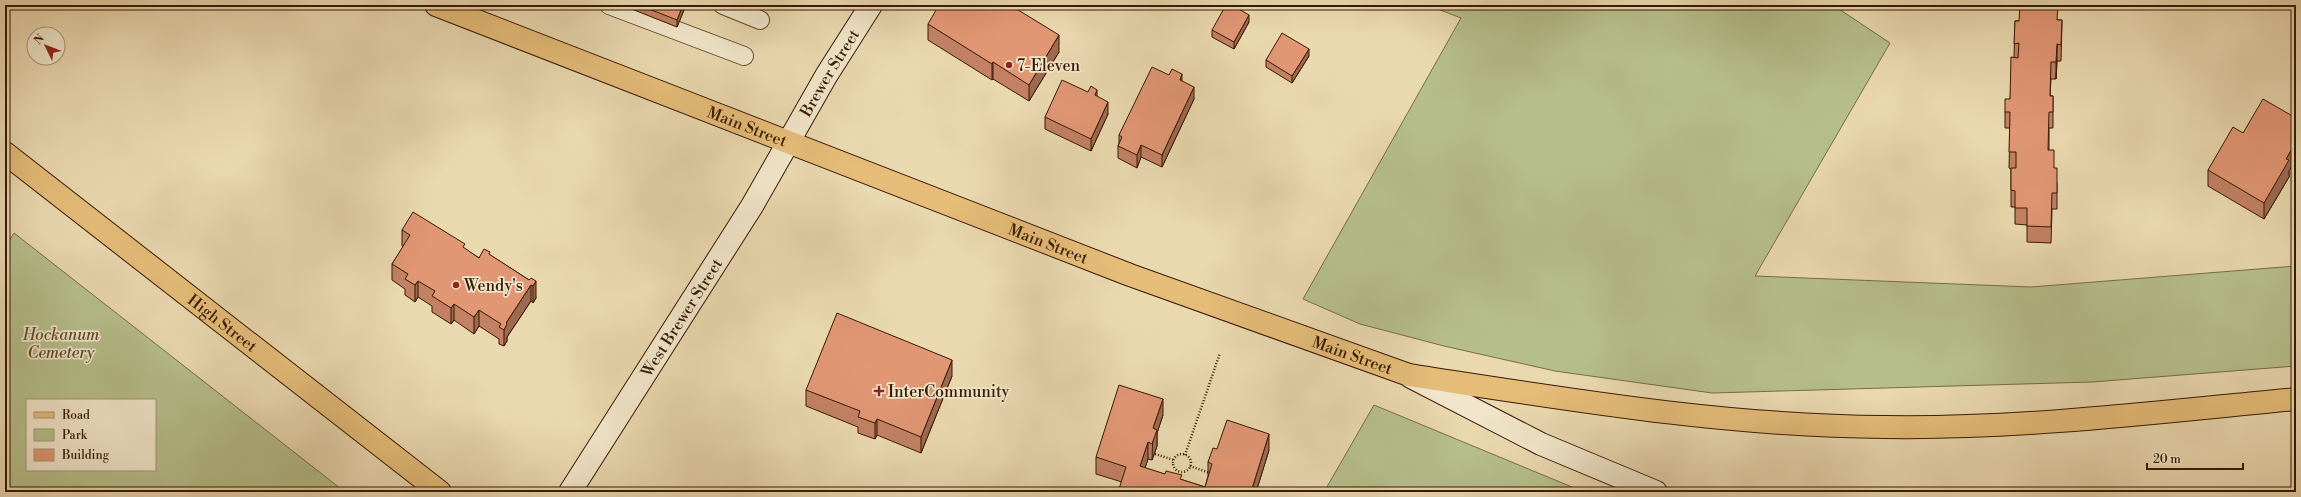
<svg xmlns="http://www.w3.org/2000/svg" width="2301" height="497" font-family="'Libre Bodoni',serif">
<style>
.green{fill:#b6bf8b;stroke:#766c47;fill-rule:evenodd}
.lines{fill:none;stroke-linecap:round;stroke-linejoin:round}
.service-casing{stroke:#63492e;stroke-width:20}
.secondary-casing{stroke:#361903;stroke-width:24}
.primary-casing{stroke:#361903;stroke-width:24}
.motorway-casing{stroke:#361903;stroke-width:24}
.path{stroke:#361903;stroke-width:2.5;stroke-dasharray:1 2;stroke-linecap:butt}
.service{stroke:#f1e6cb;stroke-width:18}
.secondary{stroke:#f1e6cb;stroke-width:22}
.primary{stroke:#e5bc78;stroke-width:22}
.motorway{stroke:#e5bc78;stroke-width:22}
.wall{fill:#c28164;stroke:#361903}
.shaded-wall{fill:#9e6951;stroke:#361903}
.building{fill:#e19674;stroke:#361903}
.poi-dot{fill:#8f2418;stroke:#f1e6cb;stroke-width:1.5}
.labels{text-anchor:middle;stroke-width:3.5;stroke-linejoin:round;paint-order:stroke}
.poi-label{font-size:16px;fill:#361903;stroke:#f1e6cb;text-anchor:start}
.street-label{font-size:16px;fill:#361903;stroke:#f1e6cb}
.park-label{font-size:16px;font-style:italic;fill:#5c4b2c;stroke:#f1e6cb}
</style>
<rect width="100%" height="100%" fill="#ead8af"/>
<filter id="stains"><feTurbulence type="fractalNoise" baseFrequency=".005" numOctaves="4"/><feColorMatrix values="0 0 0 0 .2 0 0 0 0 .09 0 0 0 0 .02 0 0 0 .5 -.17"/></filter>
<radialGradient id="worn" r=".72"><stop offset=".6" stop-color="#630" stop-opacity="0"/><stop offset="1" stop-color="#630" stop-opacity=".3"/></radialGradient>
<path class="green" d="M1427 5H1833L1890 43 1755 276 2031 287 2296 266V366L2092 382 1712 393 1555 371 1444 346 1360 324 1303 299 1461 18Z
M14 233 345 492H5V247ZM27 400H155V470H27Z
M1374 405 1584 492H1324Z"/>
<g class="lines">
<g class="service-casing">
<path id="service" d="M609 5 744 56
M723 5 760 20"/>
</g>
<g class="secondary-casing">
<g id="secondary">
<path d="M1411 377 1541 444 1656 492"/>
<path id="s1" d="M570 492 752 206 826 76 871 5"/>
</g>
</g>
<g class="primary-casing">
<g id="primary">
<path id="s2" d="M436 5 1130 275 1409 375"/>
<path id="s3" d="M5 153 440 492"/>
</g>
</g>
<g class="motorway-casing">
<path id="motorway" d="M1409 375C1566 399 1725 426 1885 427 2022 429 2159 412 2296 399"/>
</g>
<path class="path" d="M1155 454 1174 460
M1173 463a9 9 0 1 1 18 0a9 9 0 1 1-18 0Z
M1185 455 1220 353
M1190 466 1210 473"/>
<use href="#service" class="service"/>
<use href="#secondary" class="secondary"/>
<use href="#primary" class="primary"/>
<use href="#motorway" class="motorway"/>
</g>
<path class="wall" d="M629 5H686L677 27 629 8Z
M2062 20 2061 61H2057L2056 79H2051L2050 96H2053V128H2049V150L2054 168 2057 184V209H2052L2051 243 2027 242V225L2015 224V207H2011V169L2009 168 2010 128H2005V112L2010 99 2014 58 2015 21Z
M1249 22 1234 49 1212 37V30Z
M928 24 1059 52 1029 101 993 79 992 80 928 40Z
M1309 56 1292 83 1266 67V60Z
M1182 81 1194 99 1162 167 1141 157 1137 168 1118 158V146L1119 143V135Z
M1097 97 1108 114 1091 151 1045 129V117Z
M2208 170 2289 171V177L2264 219 2208 186Z
M402 230 465 249 479 258 490 255 529 280 531 278 536 298 533 303 531 301 507 337V341L504 346 499 344V339L479 326 474 334 454 320 451 324 432 312V306L418 297 415 302 405 295V289L392 280V264L403 247 402 246Z
M952 376 921 453 877 435 875 439 858 433V427L806 406V390Z
M1163 415 1157 433V446L1152 460 1148 459 1145 468 1205 487 1208 476V462L1217 449 1269 450 1256 492 1122 482 1096 474V457Z"/>
<path class="shaded-wall" d="M683 5H686L677 27V20Z
M1249 15V22L1234 49V42Z
M1059 35V52L1029 101V85Z
M2057 44V61L2056 79V62Z
M1309 49V56L1292 83V76Z
M993 62V79L992 80V64Z
M1182 74V87L1180 80Z
M1194 87V99L1162 167V155Z
M1097 90V102L1095 95Z
M1108 102V114L1091 151V139Z
M2296 142V159L2289 171V177L2264 219V203L2286 159Z
M1141 145V157L1137 168V155Z
M418 281V297L415 302V285Z
M536 281V298L533 303V286Z
M531 285V301L507 337V341L504 346V330L506 323Z
M454 304V320L451 324V308Z
M479 310V326L474 334V317Z
M952 360V376L921 453V437Z
M1163 399V415L1157 433V446L1152 460 1153 428Z
M877 419V435L875 439V423Z
M1269 434V450L1256 492H1251Z
M1148 442V459L1140 483V466Z"/>
<path class="building" d="M639 5H683L677 20Z
M939 5H1010L1059 35 1029 85 993 62 992 64 928 24Z
M1226 5H1232L1249 15 1234 42 1212 30Z
M2020 5H2058L2057 20H2062L2061 45 2057 44 2056 62H2051L2050 96H2053V112H2049L2048 150H2054V168H2057V193H2052L2051 227 2027 226V208H2015V191L2011 190V168H2016V152H2009L2010 112H2005V99H2010L2011 57 2018 58 2019 43 2014 44 2015 21H2019Z
M1282 33 1309 49 1292 76 1266 60Z
M1152 67 1169 75 1172 69 1182 74 1180 80 1194 87 1162 155 1141 145 1137 155 1118 146 1122 137 1119 135Z
M1062 80 1088 92 1091 86 1097 90 1095 95 1108 102 1091 139 1045 117Z
M2263 99 2296 118V142L2286 159 2289 160 2264 203 2208 170 2233 127 2243 133Z
M413 212 465 244 463 247 479 258 484 249 490 252 489 254 529 280 531 278 536 281 533 286 531 285 506 323 507 324 504 330 499 327 501 324 479 310 474 317 454 304 451 308 432 296 435 291 418 281 415 285 405 279 408 274 392 264 410 235 402 230Z
M837 313 952 360 921 437 877 419 875 423 858 417 860 411 806 390Z
M1119 385 1163 399 1153 428 1157 430 1152 444 1148 442 1140 466 1165 474 1166 471 1182 475 1180 479 1205 487 1212 464 1208 462 1213 448 1217 449 1227 420 1269 434 1251 492H1118L1126 467 1096 457Z
M726 487 739 492H724Z"/>
<g class="poi-dot">
<circle cx="1009" cy="65" r="4"/>
<circle cx="456" cy="285" r="4"/>
<path d="M877 385h4v4h4v4h-4v4h-4v-4h-4v-4h4z"/>
</g>
<g class="labels">
<g class="poi-label">
<text x="1017" y="71">7-Eleven</text>
<text x="464" y="291">Wendy's</text>
<text x="888" y="397">InterCommunity</text>
</g>
<g class="street-label">
<text dy="6" stroke="none"><textPath href="#s1" startOffset="493">Brewer Street</textPath></text>
<text dy="6" stroke="none"><textPath href="#s2" startOffset="334">Main Street</textPath></text>
<text dy="6" stroke="none"><textPath href="#s2" startOffset="657">Main Street</textPath></text>
<text dy="6" stroke="none"><textPath href="#s1" startOffset="207">West Brewer Street</textPath></text>
<text dy="6" stroke="none"><textPath href="#s3" startOffset="276">High Street</textPath></text>
<text dy="6" stroke="none"><textPath href="#s2" startOffset="981">Main Street</textPath></text>
</g>
<g class="park-label">
<text x="61" y="340">Hockanum<tspan x="61" dy="18">Cemetery</tspan></text>
</g>
</g>
<rect width="2301" height="497" fill="none" stroke="#ead8af" stroke-width="20"/>
<rect x="6" y="6" width="2289" height="485" fill="none" stroke="#361903" stroke-width="2"/>
<rect x="10" y="10" width="2281" height="477" fill="none" stroke="#361903"/>
<rect x="26" y="399" width="130" height="72" fill="#f1e6cb" stroke="#a6947b"/>
<rect x="34" y="412" width="20" height="6" fill="#e5bc78" stroke="#a6947b"/>
<text x="62" y="419" font-size="12" fill="#361903">Road</text>
<rect x="34" y="429" width="20" height="12" fill="#b6bf8b" stroke="#a6947b"/>
<text x="62" y="439" font-size="12" fill="#361903">Park</text>
<rect x="34" y="449" width="20" height="12" fill="#e19674" stroke="#a6947b"/>
<text x="62" y="459" font-size="12" fill="#361903">Building</text>
<g transform="translate(46 46) rotate(313)"><circle r="19" fill="#f1e6cb" stroke="#a6947b"/>
<path d="M0-3L7 15L0 10L-7 15Z" fill="#8f2418"/>
<text y="-6" font-size="11" font-weight="bold" text-anchor="middle" fill="#361903">N</text>
</g>
<path d="M2147 463v6h96v-6" fill="none" stroke="#361903" stroke-width="2"/>
<text x="2153" y="463" font-size="12" fill="#361903" stroke="#f1e6cb" stroke-width="3" paint-order="stroke">20 m</text>
<rect width="100%" height="100%" filter="url(#stains)"/>
<rect width="100%" height="100%" fill="url(#worn)"/>
</svg>
